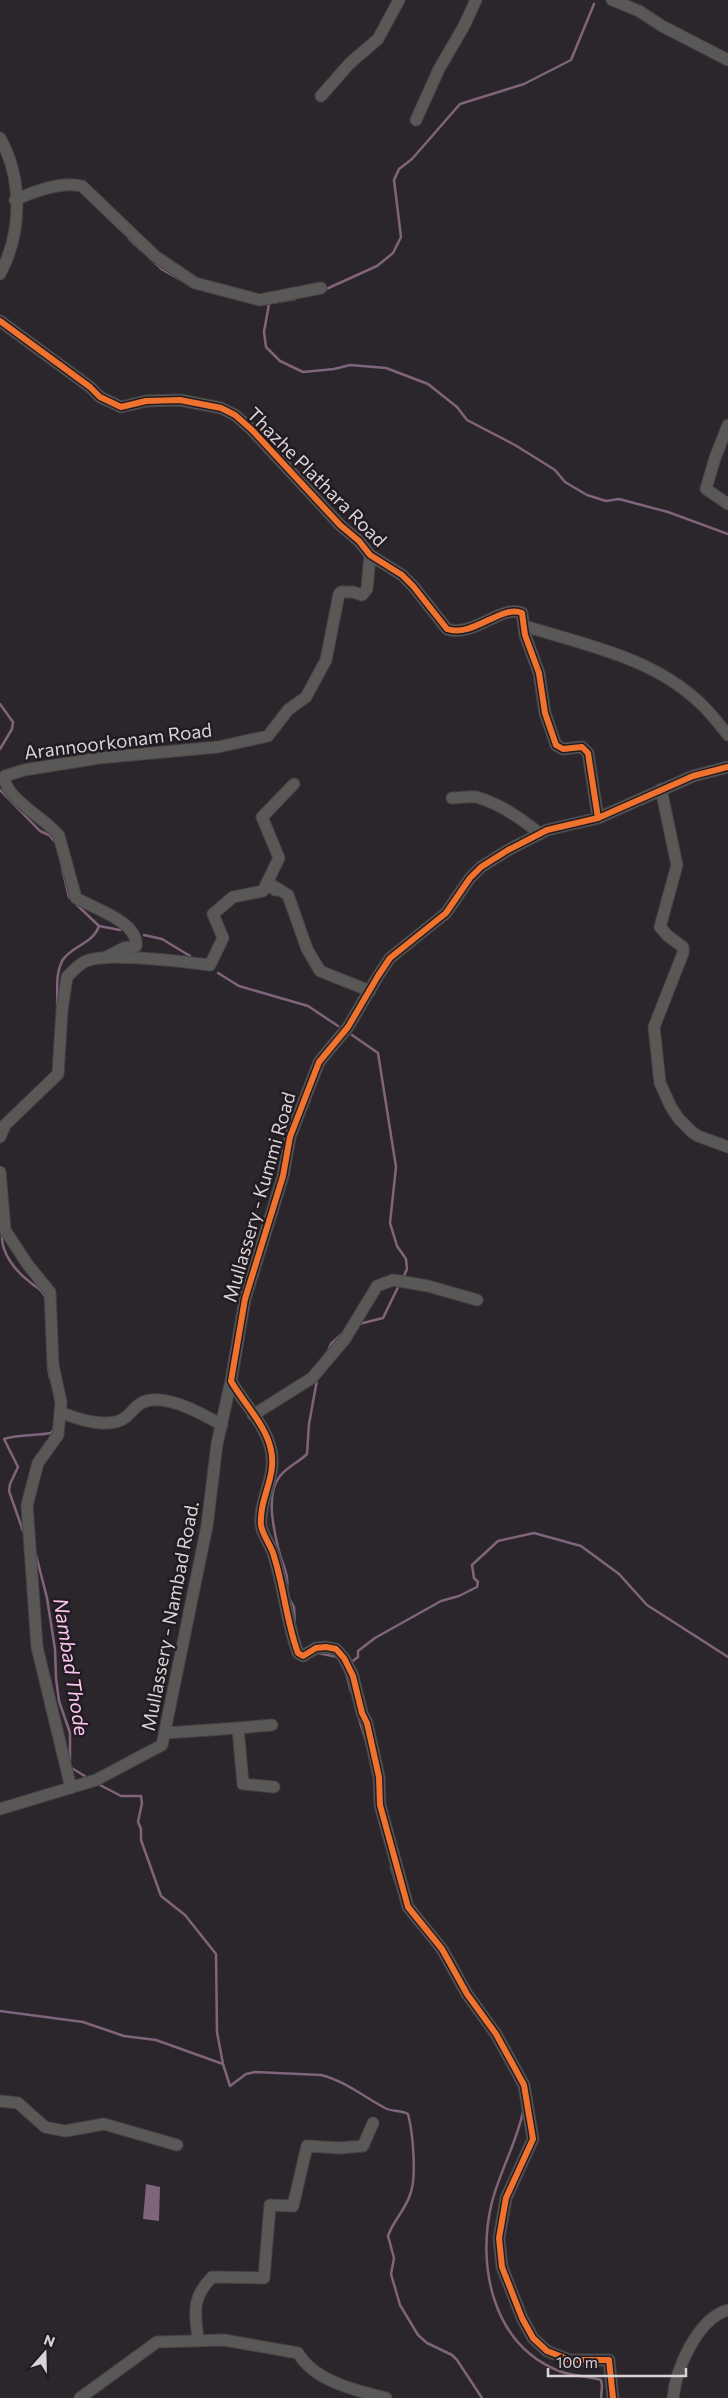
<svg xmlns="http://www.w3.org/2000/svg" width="728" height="2398" font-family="Commissioner,sans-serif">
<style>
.water{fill:#80647b}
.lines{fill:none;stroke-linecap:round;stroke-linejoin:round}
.stream{stroke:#80647b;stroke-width:2.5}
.street-casing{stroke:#464346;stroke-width:13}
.street{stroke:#595856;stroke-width:11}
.cycleway-casing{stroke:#231b22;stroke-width:9}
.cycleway{stroke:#ef722f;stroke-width:6}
.labels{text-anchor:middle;stroke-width:5;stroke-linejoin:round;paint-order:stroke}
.street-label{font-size:19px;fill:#d9d3d8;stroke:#231b22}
.water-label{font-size:20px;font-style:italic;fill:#fbc6f2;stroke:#231b22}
</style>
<rect width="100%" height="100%" fill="#2b262b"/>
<path class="water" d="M146 2184 160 2187 159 2221 143 2219Z"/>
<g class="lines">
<path class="stream" d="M129 239 142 251
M153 261 163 270 188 284
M324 290 377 266 393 253 401 237 394 180 399 169 412 159 460 104 524 84 571 60 594 4
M266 304 295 299
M269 304 264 332 266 347 280 361 303 372 334 369 350 365 386 368 428 384 457 407 467 420 515 445 555 470 565 482 587 495 606 501 619 499 668 512 728 534
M0 704 13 722 12 729 0 749
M0 790 40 831 49 835 56 843
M62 868 69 897 72 900
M99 926 120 930
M144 935 162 939 190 956
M218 973 239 986 308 1006 338 1026
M57 1005C58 990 55 975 62 961 71 946 93 944 99 926L76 904
M352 1035 378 1053 396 1167 390 1223 397 1246 406 1259 407 1269 403 1278
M2 1232C0 1252 15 1271 31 1283 37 1288 42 1289 45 1297
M359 1324 383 1318 399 1285
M328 1351 331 1344 343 1333
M48 1367 50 1378
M23 1531 9 1491 10 1484 18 1467 4 1439C20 1434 35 1436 51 1433L54 1429
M35 1551 47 1598 55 1649 56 1678 59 1701 70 1733V1761
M287 1588C289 1574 282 1564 279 1551 274 1531 265 1494 280 1476 287 1467 299 1462 307 1454L309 1424 317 1380
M290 1600 294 1607 295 1626
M318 1653 337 1657
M350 1663 358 1657V1651L375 1638 441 1601 459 1596 477 1587 478 1582 474 1578 472 1565 498 1541 534 1533 581 1546 619 1574 647 1605 728 1657
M346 1673 351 1692
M359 1719 366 1742
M70 1767 88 1778
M98 1784 121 1796H141L142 1803 138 1822 141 1829V1840L161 1896 185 1915 216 1954 217 2032 223 2064 230 2086 246 2074 255 2072 321 2075C345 2081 364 2097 385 2108 392 2112 401 2110 408 2114 413 2133 417 2178 410 2195 405 2210 393 2221 388 2236L394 2258 391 2274 400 2305 418 2335 427 2343 452 2355 457 2360 482 2398
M391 1867 397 1886
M0 2011 83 2022 124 2036 156 2040 223 2064
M523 2112C516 2144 500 2171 492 2202 476 2266 493 2345 559 2371 572 2376 587 2376 601 2380L602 2386 601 2398"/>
<g class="street-casing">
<path id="street" d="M612 0 639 11 662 26 728 60
M321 96 350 63 378 39 399 0
M416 120 439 69 464 26 476 0
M0 138C23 179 22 233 0 274
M15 200C35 191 61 181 82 186L155 256 195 283 260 300 321 288
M0 321 90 387 100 397 121 407 146 401 180 400 221 408 235 415 252 430 340 525 359 541 370 555 402 575 413 586 447 629C473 638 502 604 522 613L525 635 539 673 545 713 556 745 563 749 582 747 588 753 598 818
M728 425 715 458 706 489 728 504
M525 626C585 645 652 657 700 703 710 712 719 724 728 735
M661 789 677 865 660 927 668 936 683 947V953L654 1027 660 1083 671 1107 679 1119 692 1132 698 1136 728 1147
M452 798C459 798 468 796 476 797 499 803 522 819 540 834
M275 890 267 882 288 895 307 949 320 971 370 991
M104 958 124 948 136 946C139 922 93 908 76 898L59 836C48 820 2 797 5 776L24 770 99 758 218 747 268 736 288 710 306 697 326 660 339 594 341 592H353L362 595 367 589 370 555
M0 1137 5 1125 58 1074 62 1010 67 977C72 972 78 965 84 962 105 951 185 962 210 965L223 938 213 914 233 897 263 891 279 858 262 817 294 784
M0 1172 5 1230 28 1265 50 1292 53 1365 61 1402 58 1435 38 1463 27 1505 37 1647 71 1788
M60 1412C77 1419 110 1430 126 1417 134 1410 139 1401 151 1400 173 1397 204 1415 222 1425
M253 1415 312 1378 345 1339 377 1286 393 1280 428 1286 477 1300
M238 1728 272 1725
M165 1733 238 1728 243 1784 274 1787
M0 1809 96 1780 162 1745 207 1526 217 1444 231 1381
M0 2101 18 2103 45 2127 65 2131 104 2124 177 2145
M198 2339C195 2312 191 2299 212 2277L264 2278 270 2205 293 2206 307 2146 340 2148 363 2146 373 2123
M80 2398 157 2342 224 2340 298 2353C314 2381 357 2391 386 2398
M613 2398 609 2360H570L547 2351 533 2338 522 2318 502 2267 499 2238 506 2198 533 2139 524 2085 496 2034 467 1994 442 1949 408 1907 380 1805 379 1777 367 1723 362 1713 353 1676 344 1658 336 1649 326 1647 316 1648 303 1656 298 1653C286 1621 284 1586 273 1553 270 1544 262 1534 261 1525 259 1498 277 1477 271 1450 266 1425 244 1404 231 1381L245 1299 283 1176 290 1137 319 1062 348 1027 378 976 390 958 446 913 470 878 481 867 508 850 547 830 598 818 693 776 728 767
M673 2398C676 2369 697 2319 728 2310"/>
</g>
<use href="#street" class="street"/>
<g class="cycleway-casing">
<path id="cycleway" d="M0 321 90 387 100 397 121 407 146 401 180 400 221 408 235 415 252 430 340 525 359 541 370 555 402 575 413 586 447 629C473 638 502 604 522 613L525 635 539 673 545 713 556 745 563 749 582 747 588 753 598 818
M613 2398 609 2360H570L547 2351 533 2338 522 2318 502 2267 499 2238 506 2198 533 2139 524 2085 496 2034 467 1994 442 1949 408 1907 380 1805 379 1777 367 1723 362 1713 353 1676 344 1658 336 1649 326 1647 316 1648 303 1656 298 1653C286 1621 284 1586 273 1553 270 1544 262 1534 261 1525 259 1498 277 1477 271 1450 266 1425 244 1404 231 1381L245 1299 283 1176 290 1137 319 1062 348 1027 378 976 390 958 446 913 470 878 481 867 508 850 547 830 598 818 693 776 728 767"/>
</g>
<use href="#cycleway" class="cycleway"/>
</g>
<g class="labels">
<g class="street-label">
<text transform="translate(317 477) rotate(45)" y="7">Thazhe Plathara Road</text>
<text transform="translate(118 741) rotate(-7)" y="7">Arannoorkonam Road</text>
<text transform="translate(259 1197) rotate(-74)" y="7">Mullassery - Kummi Road</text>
<text transform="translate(170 1616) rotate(-79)" y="7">Mullassery - Nambad Road.</text>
</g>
<g class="water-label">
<text transform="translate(71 1667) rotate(81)" y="7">Nambad Thode</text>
</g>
</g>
<g transform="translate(45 2353) rotate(20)" stroke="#231b22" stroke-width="4" paint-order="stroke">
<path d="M0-4L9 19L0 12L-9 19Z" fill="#d9d3d8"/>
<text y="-8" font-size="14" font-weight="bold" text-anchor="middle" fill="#d9d3d8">N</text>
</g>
<path d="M548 2368v8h138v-8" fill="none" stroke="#d9d3d8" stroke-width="2.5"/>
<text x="556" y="2368" font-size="15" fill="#d9d3d8" stroke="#231b22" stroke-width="4" paint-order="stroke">100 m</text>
</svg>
